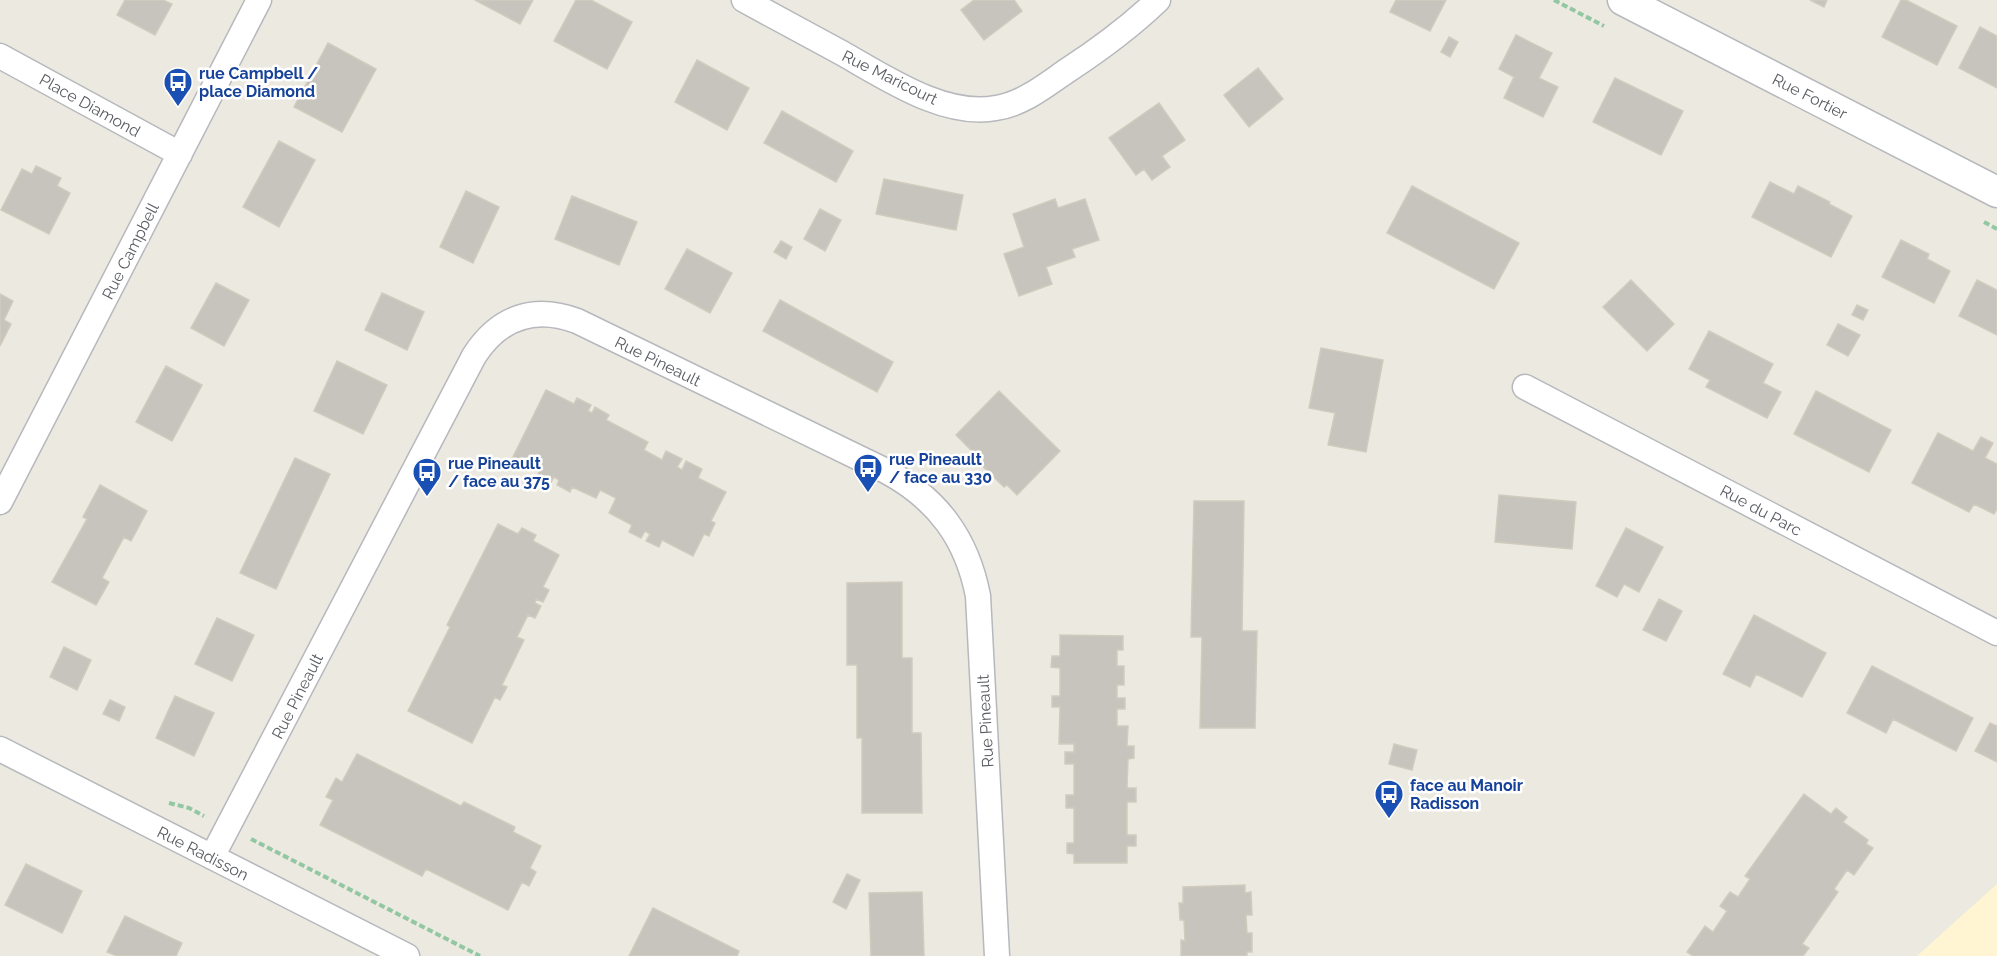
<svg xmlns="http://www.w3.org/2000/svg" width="1997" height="956" font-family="Raleway,sans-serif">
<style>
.commercial{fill:#fff5d2}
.building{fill:#c7c4bd;stroke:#d1cbbe;stroke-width:1.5}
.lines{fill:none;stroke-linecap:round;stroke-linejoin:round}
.minor-casing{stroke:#b6b8bd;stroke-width:27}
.tertiary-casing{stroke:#b6b8bd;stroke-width:33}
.path{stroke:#93c7a3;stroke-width:4;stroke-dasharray:6 3;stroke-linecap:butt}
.minor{stroke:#fff;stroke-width:24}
.tertiary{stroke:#fff;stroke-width:30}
.labels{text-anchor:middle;stroke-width:5;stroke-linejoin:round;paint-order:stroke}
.transit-label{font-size:16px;font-weight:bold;fill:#164399;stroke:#fff;text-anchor:start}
.street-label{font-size:16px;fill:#595c62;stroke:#fff}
</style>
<rect width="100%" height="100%" fill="#eceae0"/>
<path class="commercial" d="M1997 884V956H1917Z"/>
<path class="building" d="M125 0H163L172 4 155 35 117 15Z
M475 0H533L520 24Z
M576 0H591L632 22 607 69 554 41Z
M974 0H1014L1022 11 984 40 961 10Z
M1396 0H1446L1430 31 1390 12Z
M1810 0H1827L1824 7Z
M1901 0H1906L1957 26 1937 65 1882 37Z
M1980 27 1997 36V88L1959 68Z
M1516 35 1552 53 1539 78 1558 87 1543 117 1504 98 1514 77 1499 69Z
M1449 37 1458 42 1450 57 1441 52Z
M328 43 376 69 342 132 294 107Z
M697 60 749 88 727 130 675 102Z
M1258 68 1283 99 1249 127 1224 95Z
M1615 78 1683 111 1661 155 1593 122Z
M1159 103 1185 140 1162 156 1170 167 1152 180 1144 169 1136 175 1109 138Z
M782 111 853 151 836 182 764 143Z
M279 141 315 160 279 227 243 207Z
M36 166 61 178 57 186 70 193 49 234 1 210 22 169 32 174Z
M884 179 963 195 956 230 876 214Z
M1770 182 1794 194 1798 186 1830 202 1829 204 1852 216 1831 257 1752 217Z
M1412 186 1519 243 1494 289 1387 233Z
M466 191 499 207 473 263 440 247Z
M572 196 637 222 619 265 555 239Z
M1055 199 1058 208 1085 199 1099 240 1072 249 1075 257 1046 267 1052 284 1019 296 1004 254 1024 247 1013 214Z
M820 209 841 220 825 251 804 239Z
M1901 240 1929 254 1927 259 1950 271 1934 303 1882 277Z
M781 241 792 247 786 259 774 252Z
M687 249 732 273 710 313 665 289Z
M1631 280 1674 324 1647 351 1603 307Z
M1977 280 1997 290V335L1959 316Z
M216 283 249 300 224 346 191 328Z
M382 293 424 312 407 350 365 330Z
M0 294 13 301 4 320 11 324 0 346Z
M780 300 893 362 877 392 763 331Z
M1857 305 1868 310 1863 320 1852 315Z
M1838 324 1860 335 1848 356 1827 345Z
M1709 331 1773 364 1763 383 1781 392 1767 418 1706 387 1710 380 1689 369Z
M1321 348 1383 360 1366 452 1328 445 1335 413 1309 408Z
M337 361 387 385 363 434 314 411Z
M166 366 202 385 172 441 136 422Z
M546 390 574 404 577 398 591 405 588 411 592 413 595 407 609 415 606 420 648 442 644 450 662 460 666 451 682 459 677 467 682 470 686 461 702 469 698 478 726 492 711 521 715 523 709 536 704 534 693 556 662 540 659 547 646 541 650 534 645 531 641 538 629 532 632 525 609 513 616 498 600 490 596 498 572 487 570 492 557 485 559 480 554 477 551 482 537 476 540 470 513 457Z
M999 391 1060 451 1017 495 1007 485 1004 487 970 454 972 451 956 435Z
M1816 391 1891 430 1869 472 1794 434Z
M1938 433 1973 451 1981 437 1993 443 1985 458 1997 464V509L1994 514 1974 504 1969 512 1912 483Z
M295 458 330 474 276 589 240 573Z
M100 485 147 511 131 541 124 537 102 578 109 582 96 605 52 582 87 519 83 517Z
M1499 495 1576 502 1572 549 1495 542Z
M1194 501H1244L1242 631H1257L1255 728H1200L1202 637H1191Z
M498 524 518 534 522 528 536 535 533 541 559 555 543 587 549 590 543 602 536 599 535 603 541 606 535 618 528 615 517 637 524 640 502 685 507 687 500 700 495 697 472 743 408 711 450 627 447 625Z
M1626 528 1663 547 1639 592 1624 584 1617 597 1596 586Z
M902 582V658H912V733H921L922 813H862V738H857V665H847V583Z
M1659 599 1682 611 1666 641 1643 630Z
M1754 615 1826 653 1802 697 1756 674 1750 687 1723 674Z
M217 618 254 635 232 681 195 664Z
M1060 635 1123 636V650H1117V666H1124V685H1117V698H1125V709H1117V726H1128L1127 746H1134V758L1128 759 1127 788H1136V802H1127V835H1136V846H1127V863H1074V854L1067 853V843H1074V808H1066V795H1074V764H1065V752H1074V744H1059L1060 707H1052V696H1060V668L1051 667 1052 656H1060Z
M64 647 91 660 77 690 50 677Z
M1872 666 1973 718 1956 751 1893 719 1886 733 1847 713Z
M175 696 214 713 194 756 156 738Z
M110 700 125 707 119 721 103 714Z
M1990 723 1997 726V762L1975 751Z
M1394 744 1417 750 1412 770 1389 764Z
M357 754 461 806 464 802 515 827 513 832 541 846 530 868 536 872 529 886 522 882 508 910 426 869 422 876 320 825 333 800 326 797 336 778 342 782Z
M1804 794 1831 814 1836 808 1847 817 1843 822 1868 840 1866 844 1873 848 1854 875 1847 870 1834 889 1838 892 1802 944 1809 948 1803 956H1693L1687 952 1705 926 1713 932 1727 911 1720 906 1730 892 1738 897 1750 879 1745 876Z
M26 864 82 891 62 933 5 905Z
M847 874 860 880 846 909 833 902Z
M1245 885V893L1251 892 1252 915H1246L1247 933H1252V952H1247V956H1181V940L1185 941 1184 920H1180L1179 903H1183V887Z
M922 892 924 956H871L869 893Z
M653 908 739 951 737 956H629Z
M125 916 182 943 176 956H117L107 952Z"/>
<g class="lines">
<g class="minor-casing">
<path id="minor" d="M744 0C776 17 808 35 840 52 885 77 944 118 996 108 1023 104 1046 85 1068 70 1100 49 1131 26 1158 0
M0 56 180 154
M1525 387 1997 633
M0 502 259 0
M0 749 407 956
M212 857 474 356C499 317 534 305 577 321L886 471C938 499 967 539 978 596L997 956"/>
</g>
<g class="tertiary-casing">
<path id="tertiary" d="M1623 0 1997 192"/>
</g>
<path class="path" d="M1554 0 1604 26
M1984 222 1997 229
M169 803 189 808 204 816
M251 839 480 956"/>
<use href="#minor" class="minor"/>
<use href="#tertiary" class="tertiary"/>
</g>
<defs>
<g id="bus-pin" transform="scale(1.5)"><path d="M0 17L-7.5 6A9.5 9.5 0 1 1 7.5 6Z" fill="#1a4fb4" stroke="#fff"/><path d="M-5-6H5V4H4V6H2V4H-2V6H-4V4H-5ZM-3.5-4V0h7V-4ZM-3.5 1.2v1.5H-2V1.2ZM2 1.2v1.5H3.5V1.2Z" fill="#fff"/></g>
</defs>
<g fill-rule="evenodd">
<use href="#bus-pin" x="178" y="82"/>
<use href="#bus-pin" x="868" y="468"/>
<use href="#bus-pin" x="427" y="472"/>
<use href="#bus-pin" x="1389" y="794"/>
</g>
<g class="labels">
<g class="transit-label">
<text x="199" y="79">rue Campbell /<tspan x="199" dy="18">place Diamond</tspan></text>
<text x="889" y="465">rue Pineault<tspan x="889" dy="18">/ face au 330</tspan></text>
<text x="448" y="469">rue Pineault<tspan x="448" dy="18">/ face au 375</tspan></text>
<text x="1410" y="791">face au Manoir<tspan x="1410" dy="18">Radisson</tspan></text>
</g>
<g class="street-label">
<text transform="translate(890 77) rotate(26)" y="6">Rue Maricourt</text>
<text transform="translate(1810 96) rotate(27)" y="6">Rue Fortier</text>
<text transform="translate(90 105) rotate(29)" y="6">Place Diamond</text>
<text transform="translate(130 251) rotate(-63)" y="6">Rue Campbell</text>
<text transform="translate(658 361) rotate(26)" y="6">Rue Pineault</text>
<text transform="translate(1761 510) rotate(28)" y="6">Rue du Parc</text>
<text transform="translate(297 696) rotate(-63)" y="6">Rue Pineault</text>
<text transform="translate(985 721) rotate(-93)" y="6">Rue Pineault</text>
<text transform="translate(203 853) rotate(27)" y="6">Rue Radisson</text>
</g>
</g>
</svg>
